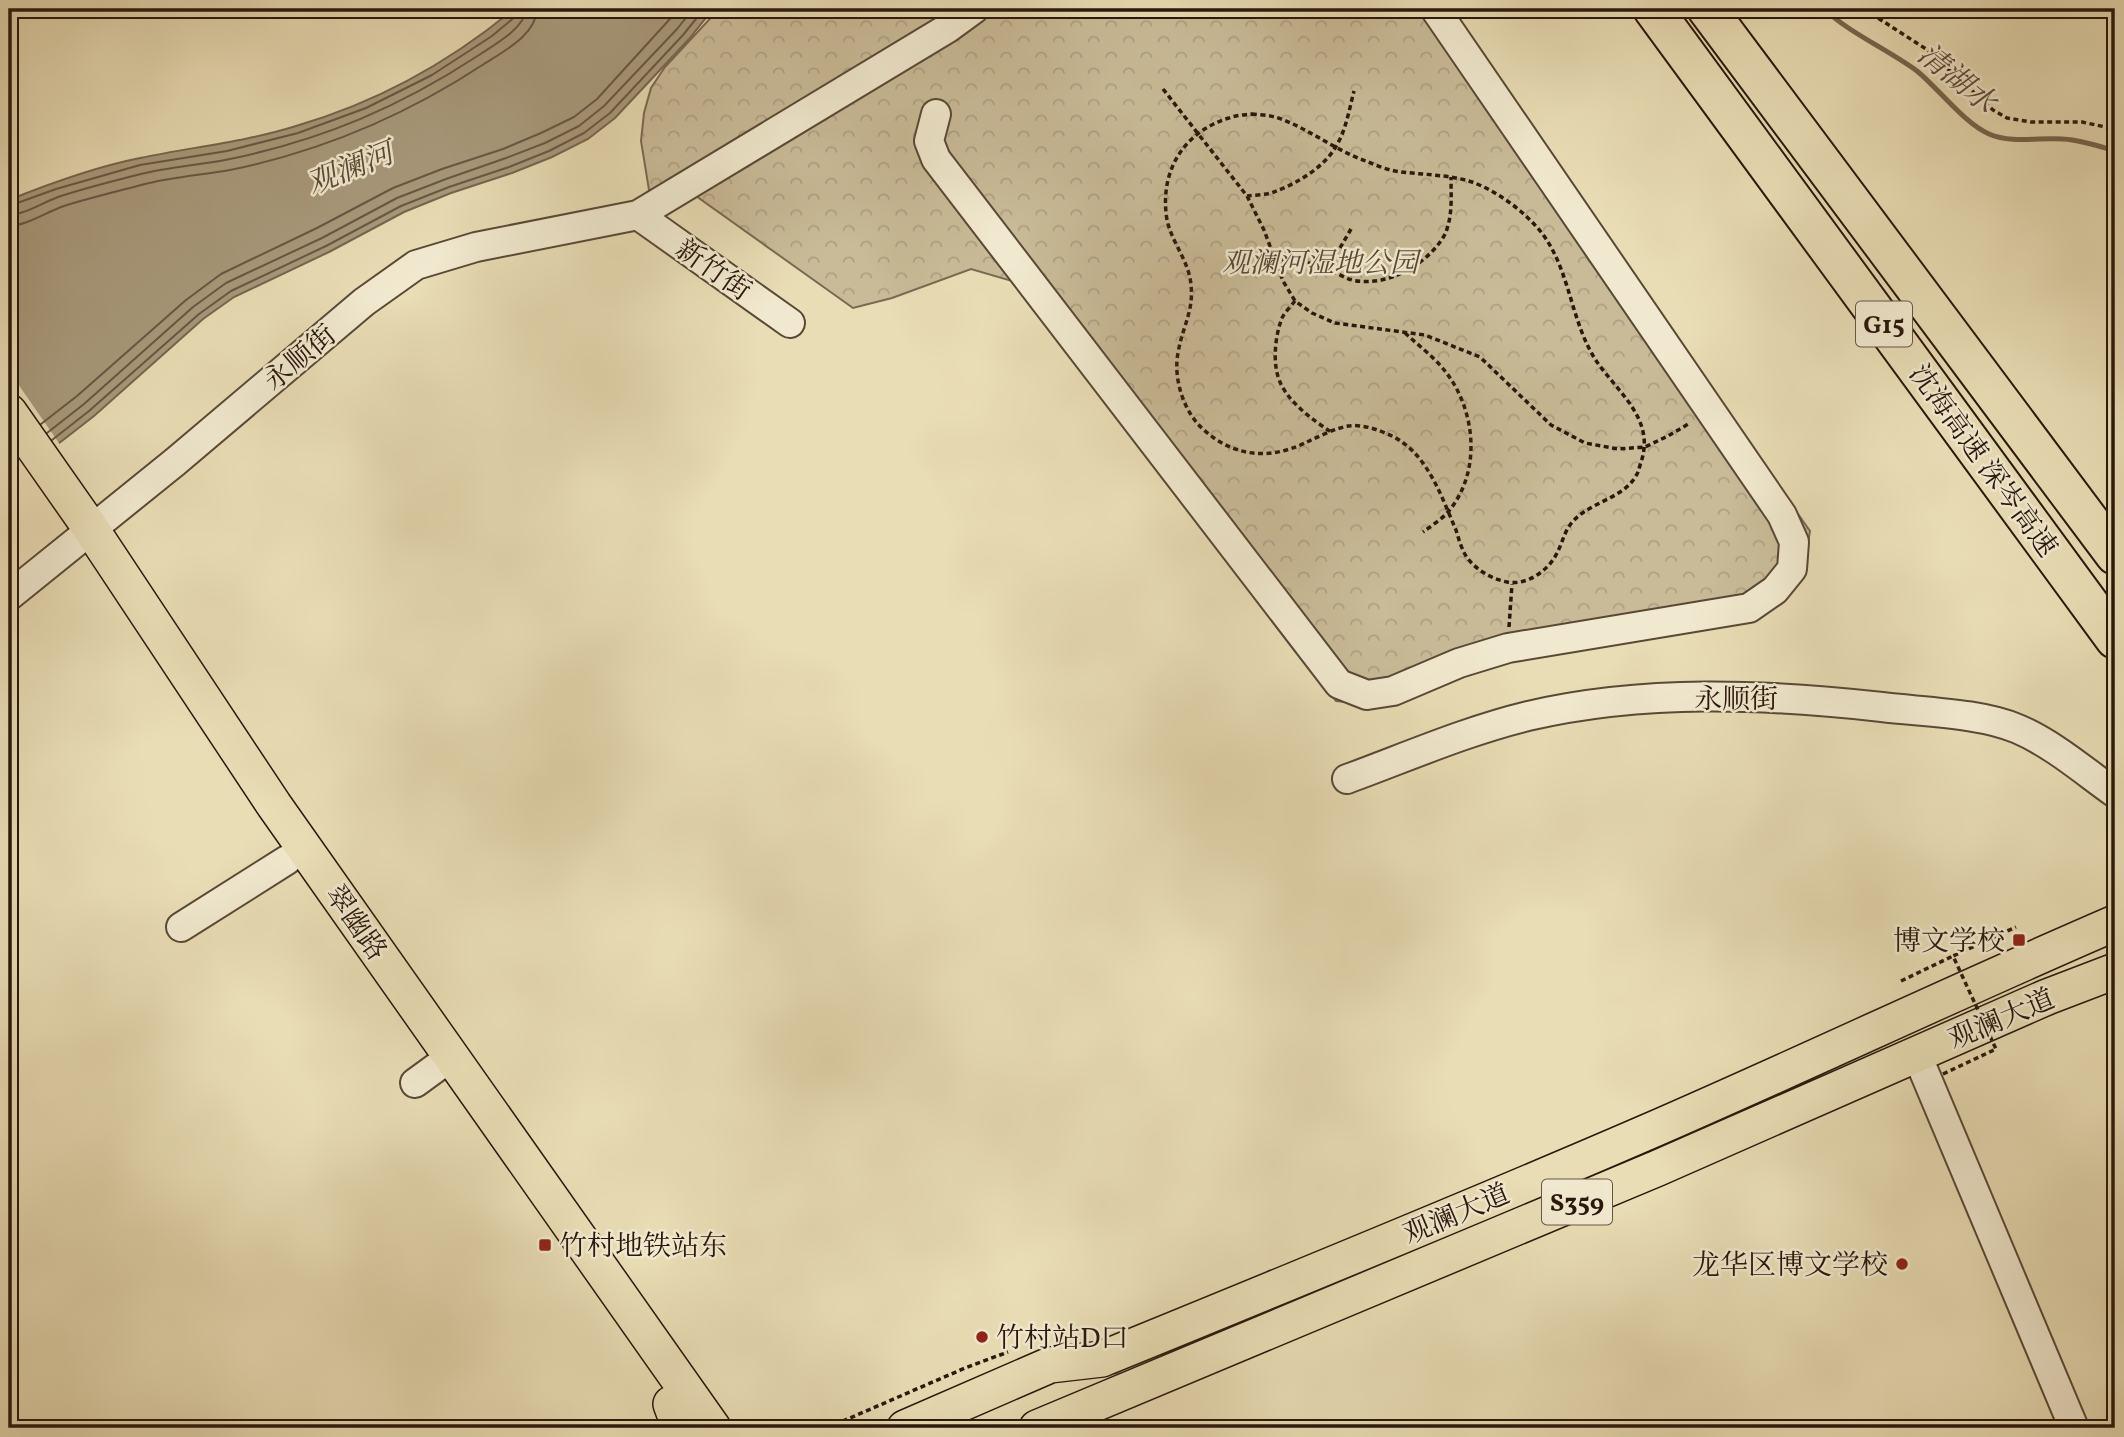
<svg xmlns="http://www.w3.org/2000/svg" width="2124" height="1437" font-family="Vollkorn,'Noto Serif SC',serif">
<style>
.park{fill:url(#park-crowns);stroke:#7a6952;stroke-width:2}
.water{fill:#a89a7c;stroke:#76664f;stroke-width:2}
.pier{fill:#e9ddb5}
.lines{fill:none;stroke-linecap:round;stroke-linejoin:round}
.shore{stroke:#695844;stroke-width:2}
.stream{stroke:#76664f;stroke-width:5}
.minor-casing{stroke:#5a4836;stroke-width:32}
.major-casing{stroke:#2a170c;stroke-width:38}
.highway-casing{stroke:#2a170c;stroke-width:42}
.path{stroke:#2a170c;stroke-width:3.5;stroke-dasharray:5 3.5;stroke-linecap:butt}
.minor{stroke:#f1e9cf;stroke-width:28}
.major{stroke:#e9ddb5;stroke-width:35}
.highway{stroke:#e9ddb5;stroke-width:38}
.path-bridge{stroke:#2a170c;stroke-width:3.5;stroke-dasharray:5 3.5;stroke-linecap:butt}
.poi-dot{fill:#8f2418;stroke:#f1e9cf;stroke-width:2.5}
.labels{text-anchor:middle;stroke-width:5;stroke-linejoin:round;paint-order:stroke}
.shield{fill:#f1e9cf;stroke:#665646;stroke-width:2}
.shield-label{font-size:26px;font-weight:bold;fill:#2a170c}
.park-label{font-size:28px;font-style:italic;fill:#5a4836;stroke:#f1e9cf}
.street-label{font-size:28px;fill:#2a170c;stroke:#f1e9cf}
.poi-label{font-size:28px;fill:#2a170c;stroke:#f1e9cf;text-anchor:end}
.water-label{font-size:30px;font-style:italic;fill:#5c4b39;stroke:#f1e9cf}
</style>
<defs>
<pattern id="park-crowns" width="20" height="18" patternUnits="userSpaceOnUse" patternTransform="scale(1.75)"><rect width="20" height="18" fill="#c9bb98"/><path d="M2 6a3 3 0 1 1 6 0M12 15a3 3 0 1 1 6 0" fill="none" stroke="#ada082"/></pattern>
</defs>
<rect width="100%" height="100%" fill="#e9ddb5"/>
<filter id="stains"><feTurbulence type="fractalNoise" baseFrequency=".00286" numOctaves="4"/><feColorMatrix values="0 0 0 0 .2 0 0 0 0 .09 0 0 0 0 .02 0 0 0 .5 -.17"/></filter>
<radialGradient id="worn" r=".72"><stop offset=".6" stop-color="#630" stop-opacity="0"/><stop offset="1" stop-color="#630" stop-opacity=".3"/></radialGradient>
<path class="park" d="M719 9H1450L1711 391 1810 531 1804 568 1797 583 1519 654 1379 705 1336 701 1161 466 1019 283 971 269 892 298 853 308 679 184 661 195 649 190 641 141 644 113 651 88 665 67Z"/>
<path class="water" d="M514 9H713L689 39 615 118 588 139 552 157 512 173 451 193 404 212 329 252 234 297 203 319 94 416 9 482V200C51 183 95 167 140 158 192 147 245 142 296 126 375 103 450 62 514 9Z"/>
<path class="pier" d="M9 371 61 446 9 485Z"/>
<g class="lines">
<path class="shore" d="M9 206 56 189 140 165 227 151 298 133 366 108 432 75 492 36 516 16 518 9
M9 215C26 214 42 203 58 197 85 188 113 181 141 174 170 167 200 165 230 159 322 140 400 107 479 55 494 45 525 28 526 9
M9 226C28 225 46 212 64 206 89 198 115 192 141 185 170 177 201 175 230 170 323 151 405 116 484 64 504 51 536 35 537 9
M41 424 77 396 186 300 221 274 317 228 393 188 442 169 503 149 541 133 574 117 597 99 679 9
M47 433 84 404 193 307 226 283 322 238 397 198 446 179 506 158 545 143 579 126 604 106 677 29 693 9
M52 440 89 411 199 314 231 291 326 246 401 206 449 187 509 167 549 151 584 133 610 113 683 35 704 9"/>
<path class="stream" d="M1824 9C1851 34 1887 49 1917 71 1939 89 1964 123 1989 134 2012 144 2040 137 2063 139 2081 140 2099 146 2115 151"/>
<g class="minor-casing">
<path id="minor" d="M936 114 929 141 936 159 1339 684 1367 695 1393 691 1459 663 1508 648 1749 608 1775 590 1792 569 1794 542 1782 515 1435 9
M638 215 790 323
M9 596 175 462 364 302 416 265 476 247 638 215 948 28 974 9
M1347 779C1407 757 1466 731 1528 716 1644 689 1765 694 1882 707 1922 712 1982 713 2018 729 2053 744 2084 771 2115 793
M181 927 287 860
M1917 1055 2074 1428
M415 1083 452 1056"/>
</g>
<g class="major-casing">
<path id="major" d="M9 412 91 529 274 805 713 1428
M671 1404 680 1428
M905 1428 1050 1365 1102 1359C1283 1285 1465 1211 1645 1133 1802 1065 1957 991 2115 923
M1037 1428 1658 1168 2047 997 2115 971"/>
</g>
<g class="highway-casing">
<path id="highway" d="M1653 9 2115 639
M1707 9 2115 555"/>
</g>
<path class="path" d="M1864 9 1926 49 1993 110 2007 118 2031 122H2082L2115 129
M1163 89 1247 196 1264 230 1283 281 1295 301 1312 313 1335 323 1425 335 1480 357 1551 425 1585 443 1618 449 1645 447 1668 436 1690 423
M1252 114C1259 115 1268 115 1275 117 1307 127 1334 150 1366 161 1375 165 1385 169 1395 171 1420 175 1447 174 1472 182 1497 191 1524 211 1541 232 1570 269 1570 319 1595 359 1616 391 1654 417 1642 459 1641 461 1638 473 1637 474 1624 500 1586 502 1570 525 1564 533 1562 544 1557 553 1549 570 1527 586 1507 582 1492 579 1478 571 1468 559 1462 551 1459 540 1456 530 1441 496 1428 454 1392 436 1379 430 1363 424 1348 426 1333 429 1318 437 1305 443 1269 460 1234 457 1204 430 1184 413 1173 379 1178 353 1182 328 1194 311 1191 285 1189 261 1172 243 1167 220 1159 172 1183 132 1229 118 1236 115 1245 115 1252 114Z
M1247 196C1255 195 1266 195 1274 192 1296 184 1323 168 1335 148 1346 131 1349 110 1354 91
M1274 259C1290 261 1308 262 1322 266 1332 270 1342 277 1352 280 1386 288 1427 265 1444 236 1453 218 1451 197 1451 177
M1322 266 1340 248 1351 229
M1295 301C1291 306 1285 312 1282 318 1275 336 1272 364 1280 382 1289 403 1313 420 1331 432
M1405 333C1418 345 1434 357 1445 371 1476 410 1482 472 1448 512 1442 519 1431 526 1423 532
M1509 627 1512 584
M1901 981 1953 956
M827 1428 965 1368 1008 1352"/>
<use href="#minor" class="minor"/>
<use href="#major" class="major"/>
<use href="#highway" class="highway"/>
<path class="path-bridge" d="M1943 1074 1996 1049 1953 956 2016 927"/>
</g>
<g class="poi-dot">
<rect x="2012" y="933" width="14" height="14" rx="3.5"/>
<rect x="538" y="1238" width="14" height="14" rx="3.5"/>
<circle cx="1902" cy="1264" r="7"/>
<circle cx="982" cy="1337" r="7"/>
</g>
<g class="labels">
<g class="shield">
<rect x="1856" y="301.5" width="56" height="45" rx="5"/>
<rect x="1542" y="1179.5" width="70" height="45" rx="5"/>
</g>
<g class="shield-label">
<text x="1884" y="333">G15</text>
<text x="1577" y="1211">S359</text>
</g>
<g class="park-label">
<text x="1320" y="272">观澜河湿地公园</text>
</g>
<g class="street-label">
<text transform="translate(714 269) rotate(35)" y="10">新竹街</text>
<text transform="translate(299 357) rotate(-40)" y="10">永顺街</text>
<text transform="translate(1984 460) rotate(54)" y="10">沈海高速 深岑高速</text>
<text x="1736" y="708">永顺街</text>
<text transform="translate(357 922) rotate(55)" y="10">翠幽路</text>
<text transform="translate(2001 1018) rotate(-23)" y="10">观澜大道</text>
<text transform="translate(1456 1213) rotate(-23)" y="10">观澜大道</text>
</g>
<g class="poi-label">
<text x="2005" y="950">博文学校</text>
<text x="559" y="1255" text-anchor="start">竹村地铁站东</text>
<text x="1888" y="1274">龙华区博文学校</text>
<text x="996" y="1347" text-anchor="start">竹村站D口</text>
</g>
<g class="water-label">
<text transform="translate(1957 78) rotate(39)" y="10">清湖水</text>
<text transform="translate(350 168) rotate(-22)" y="10">观澜河</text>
</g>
</g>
<rect width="2124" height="1437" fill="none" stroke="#e9ddb5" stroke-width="35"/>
<rect x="10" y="10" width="2103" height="1416" fill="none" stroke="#2a170c" stroke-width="3.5"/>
<rect x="18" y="18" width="2089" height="1402" fill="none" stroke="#2a170c" stroke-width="2"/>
<rect width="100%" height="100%" filter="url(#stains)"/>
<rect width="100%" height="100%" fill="url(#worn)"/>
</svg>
